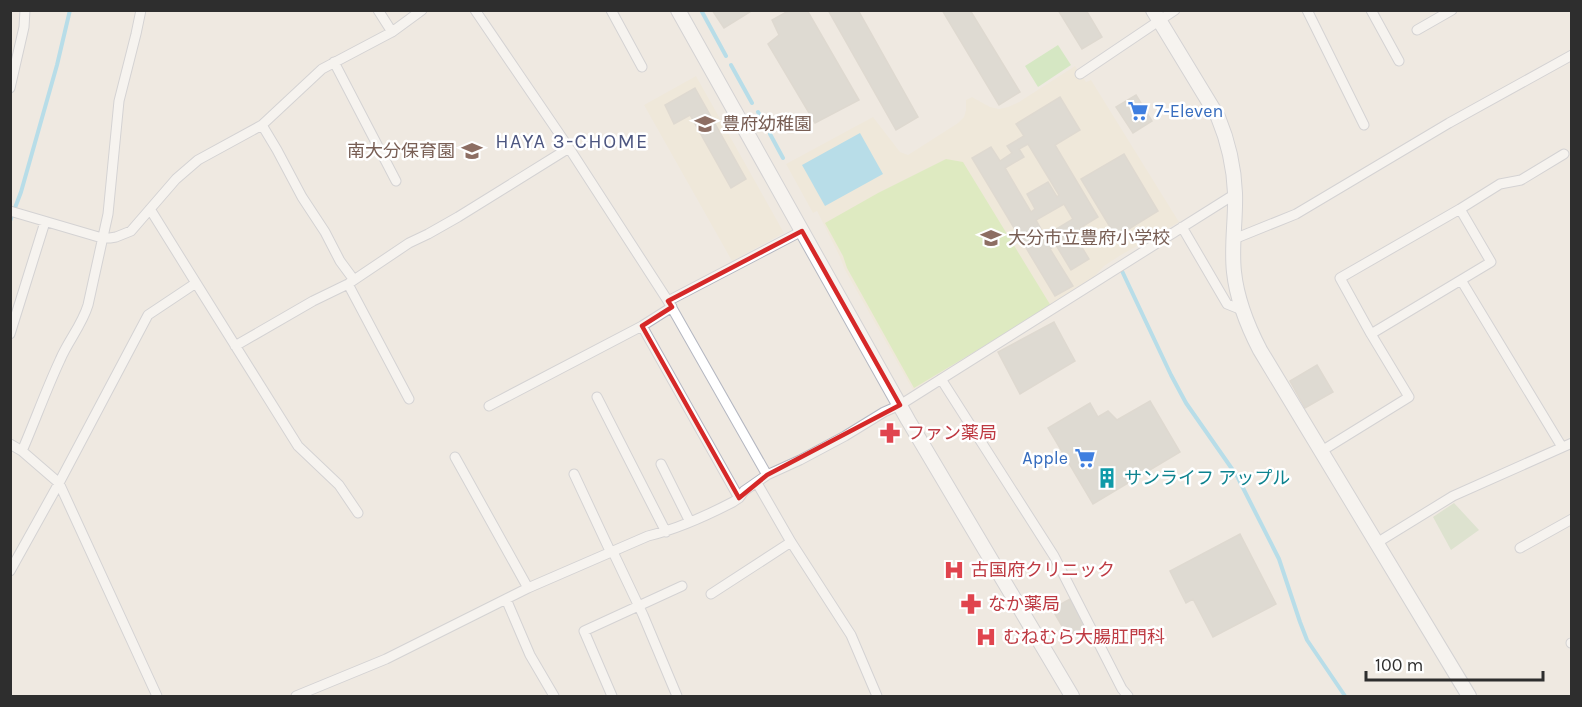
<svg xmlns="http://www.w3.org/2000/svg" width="1582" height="707" font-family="Karla,'Noto Sans JP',sans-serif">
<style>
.education{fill:#f0e6d1}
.green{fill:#b6e59e}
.cemetery{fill:#c8d9b8}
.pitch{fill:#c9ec9a}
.water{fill:#75cff0}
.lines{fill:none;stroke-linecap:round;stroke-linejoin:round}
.stream{stroke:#75cff0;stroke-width:4}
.building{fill:#cbc7bf;stroke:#cbc5ba;stroke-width:1.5;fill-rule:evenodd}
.street-casing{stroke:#b4b7c1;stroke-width:11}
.secondary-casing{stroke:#b4b7c1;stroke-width:16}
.street{stroke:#fff;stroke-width:9}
.secondary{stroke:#fff;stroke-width:14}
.marked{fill:none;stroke:#d62828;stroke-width:4.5;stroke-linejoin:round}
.labels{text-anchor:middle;stroke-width:5;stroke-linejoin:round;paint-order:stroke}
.shop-label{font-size:18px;fill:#366cbe;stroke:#fff;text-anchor:start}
.education-label{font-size:18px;fill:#785e54;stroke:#fff;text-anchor:start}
.health-label{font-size:18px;fill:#be3a42;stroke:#fff;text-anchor:start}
.culture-label{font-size:18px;fill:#0d838f;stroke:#fff;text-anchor:start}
.neighbourhood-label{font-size:20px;letter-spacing:1.5px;fill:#4d5680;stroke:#fff}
</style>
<rect width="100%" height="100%" fill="#efe9e1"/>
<path class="education" d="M1075 66 1086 82 1091 80 1179 222 1121 255 1104 266 1085 287 1078 292 913 390 845 270 840 257 817 211 813 213 786 164 873 117 900 152 908 155 958 123 964 117 966 110V100L972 97 990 107 999 109 1008 107 1019 102Z
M696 76 784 233 732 261 644 105Z"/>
<path class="green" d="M1058 45 1071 65 1038 87 1025 66Z"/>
<path class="cemetery" d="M1454 503 1479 530 1451 550 1433 517Z"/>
<path class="pitch" d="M946 159 963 162 1051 306 914 388 847 268 843 256 825 223 878 193Z"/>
<path class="water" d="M860 133 883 174 825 206 802 165Z"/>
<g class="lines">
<path class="stream" d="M701 10 726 56
M731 65 752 103
M758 112 765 124
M770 134 783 158
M10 221 21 192 57 65 70 10
M1122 271 1171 375 1186 403 1237 476 1279 559 1300 622 1307 640 1345 696"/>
</g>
<path class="building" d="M712 10H753L724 28Z
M790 10H807L859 100 815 123 768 44 779 35 772 20Z
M828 10H858L918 117 896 130Z
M942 10H970L1020 92 999 105Z
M1058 10H1086L1102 37 1082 49Z
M695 88 746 179 731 188 690 115 674 124 665 105Z
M1136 95 1152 121 1133 133 1116 107Z
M1060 97 1080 130 1055 145 1098 217 1080 228 1082 231 1075 236 1089 259 1071 270 1056 245 1050 249 1073 286 1055 296 972 158 991 147 1000 161 1012 153 1007 146 1024 136 1016 124ZM1028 144 1059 195 1057 197 1048 182 1027 194 1035 209 1031 212 1005 168 1024 157 1019 149ZM1064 204 1073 219 1045 236 1036 220Z
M1124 154 1158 211 1116 237 1081 179Z
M1054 322 1075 361 1020 394 998 352Z
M1317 365 1333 392 1305 408 1290 381Z
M1150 401 1180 452 1093 504 1048 428 1090 403 1098 417 1108 411 1117 420Z
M1240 534 1276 604 1213 637 1193 599 1186 603 1170 571Z
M1070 599 1091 636 1085 639 1081 632 1069 638 1052 609Z"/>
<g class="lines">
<g class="street-casing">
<path id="street" d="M378 10 392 32
M475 10 569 148 668 301 767 475
M611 10 642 67
M1307 10 1364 125
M1371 10 1399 61
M1417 30 1452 10
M334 62 396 181
M1080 74 1175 10
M10 88 24 27 25 10
M262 125 277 150 302 197 325 232 340 261 354 280
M10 211 102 238H110L116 237 131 231 176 179 198 160 262 125 322 69 392 32 422 10
M1182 227 1227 304 1242 310
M1234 239 1296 214 1449 123 1572 55
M1461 280 1562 447
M196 283 298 446 339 485 358 513
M348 284 409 399
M668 301 802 231
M642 326 739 498
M10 334 45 222
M1371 334 1340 278 1460 209
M235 346 313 301 348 284 409 243 428 234 458 217 569 148
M941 379 1054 556 1122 689 1128 696
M597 397 666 532
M489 406 642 326 672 307
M10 444 22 451 59 483 157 696
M22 451C35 421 46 390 60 360 68 341 82 325 88 305L108 214 119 101 136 34 141 10
M1320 452 1409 397 1371 334 1491 262 1460 209 1500 184 1521 180 1564 154
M455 457 528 588
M661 464 690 522
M574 474 611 553
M757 483 791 542 851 635 877 696
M1375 544 1453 496 1572 443
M1520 548 1572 519
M613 552 643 615 677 696
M10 571 59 483 148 315 196 283 150 209
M711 594 791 542
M506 599 530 655 554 696
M1571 643H1572
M296 696 386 659 528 588 648 536C678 529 706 516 733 502L739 498 744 491 767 475 800 460 845 436 884 412 900 405 1235 194
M612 696 584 631 682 586"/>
</g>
<g class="secondary-casing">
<path id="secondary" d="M678 10 908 420 1072 696
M1153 10 1218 117C1228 141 1234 167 1235 193 1236 219 1231 246 1234 272 1237 300 1247 325 1260 350L1469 696"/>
</g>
<use href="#street" class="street"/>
<use href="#secondary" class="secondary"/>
</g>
<path d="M0 0H1582V707H0ZM802 231 900 405 767 475 739 498 642 326 672 307 668 301Z" fill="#efe9e1" fill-opacity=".55" fill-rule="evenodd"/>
<path class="marked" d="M802 231 900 405 767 475 739 498 642 326 672 307 668 301Z"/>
<defs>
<g id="supermarket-bare" transform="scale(1.62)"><path d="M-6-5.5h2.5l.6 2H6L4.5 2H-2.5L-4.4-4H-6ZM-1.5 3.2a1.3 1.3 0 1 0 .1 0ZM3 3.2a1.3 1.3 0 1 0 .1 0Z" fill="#3f7fe0" stroke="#fff" stroke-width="2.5" paint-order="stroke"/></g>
<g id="school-bare" transform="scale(1.62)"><path d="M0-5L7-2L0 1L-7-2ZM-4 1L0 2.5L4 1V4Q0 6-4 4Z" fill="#8d6e63" stroke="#fff" stroke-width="2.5" paint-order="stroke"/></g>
<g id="pharmacy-bare" transform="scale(1.62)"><path d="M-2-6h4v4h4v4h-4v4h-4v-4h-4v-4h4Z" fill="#e0444e" stroke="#fff" stroke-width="2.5" paint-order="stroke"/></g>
<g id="building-bare" transform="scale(1.62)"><path d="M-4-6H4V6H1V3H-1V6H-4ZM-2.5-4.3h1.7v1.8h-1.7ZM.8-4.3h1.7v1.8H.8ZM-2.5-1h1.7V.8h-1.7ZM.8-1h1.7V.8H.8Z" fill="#0f9aa8" stroke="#fff" stroke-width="2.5" paint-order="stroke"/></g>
<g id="hospital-bare" transform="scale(1.62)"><path d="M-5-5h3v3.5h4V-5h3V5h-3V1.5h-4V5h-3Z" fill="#e0444e" stroke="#fff" stroke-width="2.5" paint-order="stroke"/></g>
</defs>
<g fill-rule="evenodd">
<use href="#supermarket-bare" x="1138" y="111"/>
<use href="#school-bare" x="705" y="124"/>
<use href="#school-bare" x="472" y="151"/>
<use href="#school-bare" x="991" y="238"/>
<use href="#pharmacy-bare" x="890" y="433"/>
<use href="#supermarket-bare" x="1085" y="458"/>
<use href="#building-bare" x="1107" y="478"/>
<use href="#hospital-bare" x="954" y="570"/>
<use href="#pharmacy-bare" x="971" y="604"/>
<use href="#hospital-bare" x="986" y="637"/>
</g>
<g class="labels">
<g class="shop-label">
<text x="1155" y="117">7-Eleven</text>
<text x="1068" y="464" text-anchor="end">Apple</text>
</g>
<g class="education-label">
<text x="722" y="130">豊府幼稚園</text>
<text x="455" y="157" text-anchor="end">南大分保育園</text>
<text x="1008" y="244">大分市立豊府小学校</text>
</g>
<g class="health-label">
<text x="907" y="439">ファン薬局</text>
<text x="971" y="576">古国府クリニック</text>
<text x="988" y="610">なか薬局</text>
<text x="1003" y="643">むねむら大腸肛門科</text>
</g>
<g class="culture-label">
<text x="1124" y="484">サンライフ アップル</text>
</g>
<g class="neighbourhood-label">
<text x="572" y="148">HAYA 3-CHOME</text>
</g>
</g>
<rect width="1582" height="707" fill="none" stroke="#2e2e2e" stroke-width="24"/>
<path d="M1366 671v9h177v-9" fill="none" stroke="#2e2e2e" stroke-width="3"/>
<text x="1375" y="671" font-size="18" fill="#2e2e2e" stroke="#ffffff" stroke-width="4.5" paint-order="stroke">100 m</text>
</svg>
